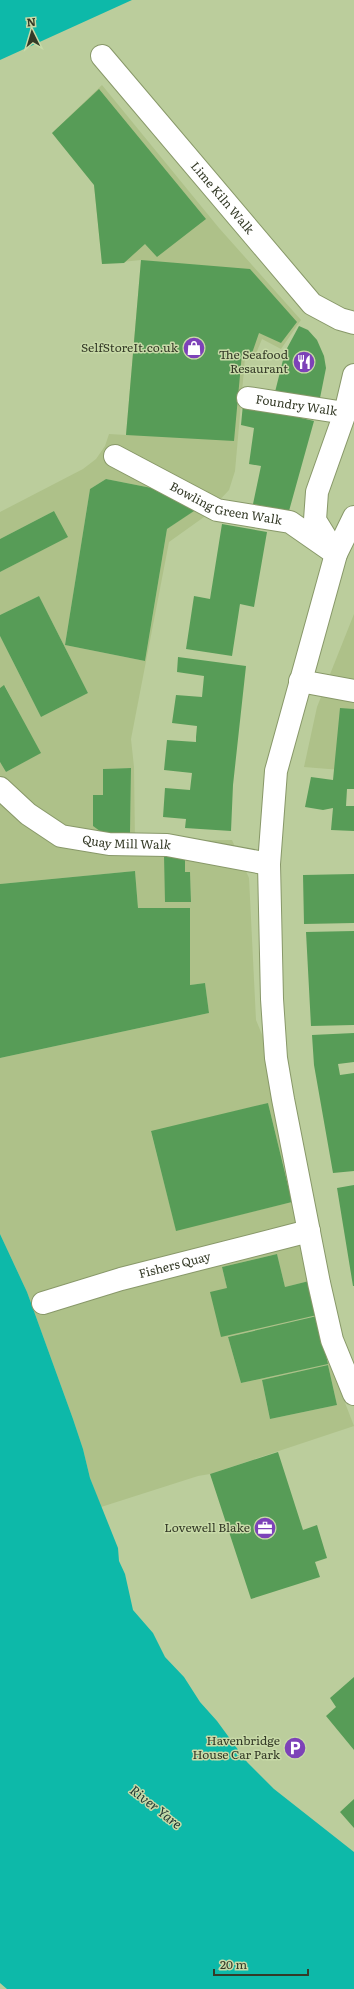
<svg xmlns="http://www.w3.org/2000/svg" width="354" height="1989" font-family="Literata,serif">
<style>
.built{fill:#aec189;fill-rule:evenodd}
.water{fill:#0db9a9}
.building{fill:#579c57}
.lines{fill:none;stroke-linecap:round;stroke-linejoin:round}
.minor-casing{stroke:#889869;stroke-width:24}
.secondary-casing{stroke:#889869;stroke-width:24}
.minor{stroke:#fff;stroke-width:22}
.secondary{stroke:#fff;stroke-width:22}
.labels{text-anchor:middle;stroke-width:3;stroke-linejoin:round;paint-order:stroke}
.street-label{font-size:12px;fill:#343a27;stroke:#c8daa8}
.poi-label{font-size:12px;fill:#343a27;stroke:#c8daa8;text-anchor:end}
.water-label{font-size:13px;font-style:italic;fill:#1c3431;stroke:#c8daa8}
</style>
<rect width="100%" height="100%" fill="#bbcd9c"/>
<path class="built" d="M102 85 219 228 301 320 281 349 262 339 253 361 245 358 235 471 229 490 204 517 169 542 131 739 134 767 135 841 232 840 249 878 256 1020 270 1054 303 1244 335 1377 354 1426 210 1474 198 1476 101 1507 90 1478 83 1449 73 1419 27 1292 0 1234V1058L209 1013 205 983 190 985V908H138L135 871 0 884V762L6 772 40 753 5 686 0 688V636L41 717 88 693 39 596 0 615V572L67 537 54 511 0 539V512L83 469 96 459 105 446 109 434 126 435 141 260 102 264 94 185 52 133ZM106 479 182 494 193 511 167 529 145 661 65 645 90 489ZM131 768 130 834 93 826V795H103V769ZM185 855V872L190 873 191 902H165ZM268 1103 292 1202 176 1230 151 1132ZM277 1254 285 1287 309 1281 221 1337 227 1288 222 1267ZM316 1316 327 1364 241 1383 228 1337ZM328 1365 337 1405 270 1419 262 1380Z
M354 614V771L304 767 317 707Z"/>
<path class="water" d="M0 0H132L0 60Z
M0 1234 27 1292 73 1419 83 1449 90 1478 118 1548 119 1561 125 1574 133 1610 153 1633 165 1657 184 1677 200 1702 217 1721 247 1762 274 1789 354 1852V1989H7L0 1983Z"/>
<path class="building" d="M99 89 206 219 157 257 145 244 124 263 102 264 94 185 52 133Z
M141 260 250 269 297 322 281 343 259 333 251 356 242 353 234 441 126 435Z
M299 326 308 330 317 340 324 356 326 368 318 408 274 396 285 352Z
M243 404 314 421 289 511 253 504 261 466 249 464 254 428 241 425Z
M106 479 182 494 194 511 167 529 145 661 65 645 90 489Z
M54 511 68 537 0 572V539Z
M222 524 267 532 254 607 240 604 232 656 186 649 194 596 210 599Z
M39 596 88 693 41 717 0 636V615Z
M178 657 246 666 233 785 231 831 185 828 186 819 163 817 165 788 190 790 192 773 164 770 167 740 196 742V737L197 726 172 723 176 695 202 697 204 676 177 672Z
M4 685 41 753 6 772 0 762V688Z
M340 708 354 709V789H347L346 806H354V831L331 830 333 808 323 810 305 807 311 777 333 780Z
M131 768 130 834H104L93 826V795H103V769Z
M164 855H185V872H190L191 902H165Z
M135 871 138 908H190V985L205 983 209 1013 0 1058V884Z
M354 874V923L304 924 303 875Z
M354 931V1025L311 1026 306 932Z
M354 1033V1062L338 1064 340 1075 354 1073V1171L333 1173 314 1065 312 1035Z
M268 1103 292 1202 176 1231 151 1131Z
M354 1185V1286H353L337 1188Z
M277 1254 285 1287 309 1281 317 1315 221 1337 210 1292 227 1288 222 1267Z
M317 1316 328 1364 241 1383 228 1337Z
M328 1365 337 1405 270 1419 262 1380Z
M278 1452 303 1530 317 1525 327 1558 315 1562 320 1577 251 1599 210 1474Z
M354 1677V1750L326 1716 336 1707 330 1698Z
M354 1799V1828L340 1812Z"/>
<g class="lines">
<g class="minor-casing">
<g id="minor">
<path id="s1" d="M102 56 312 304 340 319 354 323"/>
<path id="s2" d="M248 398 345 413"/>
<path id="s3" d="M115 456 217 510 290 522 336 554"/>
<path d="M331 546 315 520 317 492 345 413 354 375"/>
<path d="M300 681 354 691"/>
<path id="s4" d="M0 788 28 814 61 836 109 844 167 845 269 864"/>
<path id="s5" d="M43 1303 121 1279 309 1231"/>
</g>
</g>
<g class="secondary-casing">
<path id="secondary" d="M354 517 336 554 276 771 269 864 272 999 276 1058 283 1099 319 1283 332 1340 354 1394"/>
</g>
<use href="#minor" class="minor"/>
<use href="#secondary" class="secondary"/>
</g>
<defs>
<g id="shop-disc" transform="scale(1.15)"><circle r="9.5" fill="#7d42b8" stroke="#c8daa8"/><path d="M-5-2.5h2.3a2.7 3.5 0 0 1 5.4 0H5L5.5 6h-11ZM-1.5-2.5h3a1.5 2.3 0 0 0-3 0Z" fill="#fff"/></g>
<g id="restaurant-disc" transform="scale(1.15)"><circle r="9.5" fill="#7d42b8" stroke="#c8daa8"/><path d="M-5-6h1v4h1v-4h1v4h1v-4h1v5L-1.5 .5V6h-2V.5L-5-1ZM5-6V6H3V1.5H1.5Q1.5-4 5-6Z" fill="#fff"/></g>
<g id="office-disc" transform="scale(1.15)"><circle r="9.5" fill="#7d42b8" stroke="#c8daa8"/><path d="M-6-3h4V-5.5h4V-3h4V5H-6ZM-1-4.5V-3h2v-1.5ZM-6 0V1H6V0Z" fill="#fff"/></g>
<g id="parking-disc" transform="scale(1.15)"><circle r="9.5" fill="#7d42b8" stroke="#c8daa8"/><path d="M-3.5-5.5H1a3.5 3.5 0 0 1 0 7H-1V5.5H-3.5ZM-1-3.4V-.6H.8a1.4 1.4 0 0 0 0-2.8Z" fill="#fff"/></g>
</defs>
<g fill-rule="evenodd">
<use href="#shop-disc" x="194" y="348"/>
<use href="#restaurant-disc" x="304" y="362"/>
<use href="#office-disc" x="265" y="1528"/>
<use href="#parking-disc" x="295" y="1748"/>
</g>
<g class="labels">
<g class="street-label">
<text dy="4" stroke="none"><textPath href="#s1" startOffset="186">Lime Kiln Walk</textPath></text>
<text dy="4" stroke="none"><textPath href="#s2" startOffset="49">Foundry Walk</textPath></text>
<text dy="4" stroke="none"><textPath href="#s3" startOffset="122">Bowling Green Walk</textPath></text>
<text dy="4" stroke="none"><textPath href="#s4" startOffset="144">Quay Mill Walk</textPath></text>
<text dy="4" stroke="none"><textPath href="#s5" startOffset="137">Fishers Quay</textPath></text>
</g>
<g class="poi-label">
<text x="178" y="352">SelfStoreIt.co.uk</text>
<text x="288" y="359">The Seafood<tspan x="288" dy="14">Resaurant</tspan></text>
<text x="250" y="1532">Lovewell Blake</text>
<text x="280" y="1745">Havenbridge<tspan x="280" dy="14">House Car Park</tspan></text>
</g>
<g class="water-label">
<text transform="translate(156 1807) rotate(38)" y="5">River Yare</text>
</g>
</g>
<g transform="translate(32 32) rotate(355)" stroke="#c8daa8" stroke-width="3" paint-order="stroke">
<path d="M0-3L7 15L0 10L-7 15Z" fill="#343a27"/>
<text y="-6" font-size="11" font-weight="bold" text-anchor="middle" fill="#343a27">N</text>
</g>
<path d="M214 1969v6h94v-6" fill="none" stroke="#343a27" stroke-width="2"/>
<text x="220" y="1969" font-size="12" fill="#343a27" stroke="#c8daa8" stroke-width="3" paint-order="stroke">20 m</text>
</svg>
